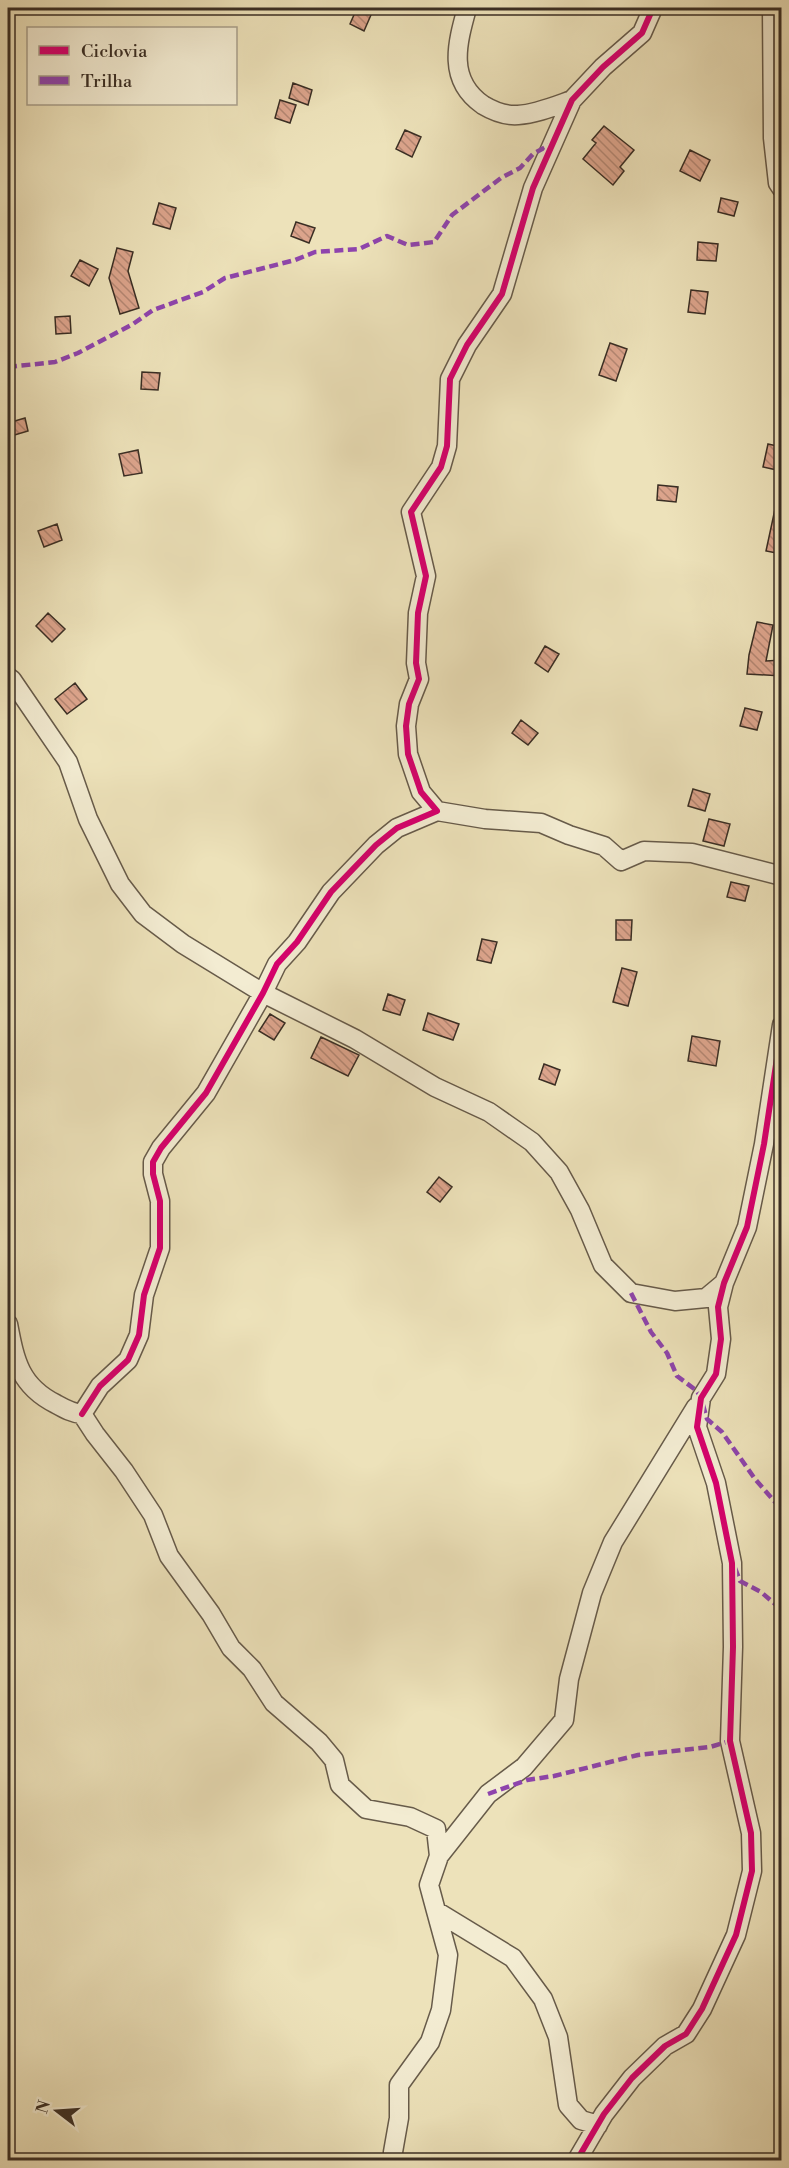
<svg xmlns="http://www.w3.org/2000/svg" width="789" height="2168" font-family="'Libre Bodoni',serif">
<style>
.building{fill:url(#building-back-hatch);stroke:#3a2e24;stroke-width:1.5}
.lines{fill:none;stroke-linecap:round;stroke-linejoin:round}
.minor-casing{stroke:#675b4a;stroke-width:21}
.minor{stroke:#f3ecd2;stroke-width:18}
.quiet{stroke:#8e44ad;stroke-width:4.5;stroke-dasharray:9 4.5;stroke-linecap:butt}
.cycleway-casing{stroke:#f3ecd2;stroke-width:10}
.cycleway{stroke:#d6006c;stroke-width:6}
</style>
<defs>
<pattern id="building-back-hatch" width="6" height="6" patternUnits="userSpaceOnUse" patternTransform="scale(1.5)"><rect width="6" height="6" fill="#dca48c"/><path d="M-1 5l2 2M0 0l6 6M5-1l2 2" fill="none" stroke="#b38672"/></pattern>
</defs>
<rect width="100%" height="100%" fill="#ede2ba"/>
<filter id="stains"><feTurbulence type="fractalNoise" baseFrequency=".00333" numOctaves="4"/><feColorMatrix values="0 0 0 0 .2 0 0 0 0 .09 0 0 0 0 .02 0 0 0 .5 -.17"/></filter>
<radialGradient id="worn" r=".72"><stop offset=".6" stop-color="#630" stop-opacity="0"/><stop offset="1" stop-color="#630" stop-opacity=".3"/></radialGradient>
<path class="building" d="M357 8H374L364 31 350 24Z
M293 83 312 90 308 105 289 98Z
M280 100 296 105 290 123 275 118Z
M604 126 634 150 620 167 624 171 613 185 583 159 596 143 592 140Z
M405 130 421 137 412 157 396 149Z
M690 150 710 160 700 181 680 171Z
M721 198 738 202 734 216 718 212Z
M159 203 176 208 170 229 153 224Z
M296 222 315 228 309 243 291 236Z
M698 242 718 244 716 261 697 260Z
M117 248 133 252 128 271 139 308 120 314 109 278Z
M80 260 98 269 89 286 71 276Z
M691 290 708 292 705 314 688 312Z
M70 316 71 333 56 334 55 317Z
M610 343 627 349 616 381 599 375Z
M142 372 160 373 158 390 141 389Z
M25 418 28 431 11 436 8 423Z
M768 444 782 447 777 470 763 467Z
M138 450 142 473 124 476 119 454Z
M658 485 678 487 676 502 657 500Z
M775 509 782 510V554L766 551Z
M57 524 62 540 44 547 38 531Z
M48 613 65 629 52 642 36 626Z
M757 622 773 625 766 661 782 660V676L747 674 749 655Z
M545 646 559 654 548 672 535 663Z
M75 683 87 699 67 714 55 699Z
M745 708 762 712 757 730 740 726Z
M521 720 538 733 528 745 512 733Z
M693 789 710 794 705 811 688 806Z
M709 819 730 824 724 846 703 841Z
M731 882 749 886 745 901 727 897Z
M616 920H632L631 940H616Z
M482 939 497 942 491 963 477 960Z
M622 968 637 972 628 1006 613 1002Z
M388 994 405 1000 400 1015 383 1010Z
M428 1013 459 1024 453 1040 423 1030Z
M270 1014 285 1023 274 1040 259 1031Z
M692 1036 720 1041 716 1066 688 1061Z
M321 1037 359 1055 348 1076 311 1058Z
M544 1064 560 1070 555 1085 539 1079Z
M439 1177 452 1187 440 1202 427 1192Z"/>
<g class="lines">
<g class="minor-casing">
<path id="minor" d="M467 8C457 44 447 80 483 105 493 111 505 116 518 115 536 114 555 106 572 100
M772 8 773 138 778 183 782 189
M8 677 12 680 68 762 88 819 120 884 143 914 183 944 263 993 355 1039 435 1087 489 1112 532 1142 559 1172 580 1210 603 1265 631 1293 675 1301 706 1298 724 1283
M437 811 485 819 541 823 569 835 604 846 621 861 644 851 692 853 782 876
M8 1324C15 1361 20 1386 56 1404 65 1409 72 1413 82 1414
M82 1414 100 1386 128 1360 139 1335 144 1295 160 1248V1201L153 1174V1162L161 1148 206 1093 263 993 277 964 297 942 331 892 376 845 397 828 437 811 421 792 408 754 406 726 409 704 419 679 416 663 418 613 426 576 411 512 441 467 447 446 450 379 467 345 502 294 533 188 572 100 603 67 642 33 653 8
M82 1414 95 1434 124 1471 153 1515 169 1556 211 1614 231 1648 252 1669 274 1703 319 1742 334 1760 340 1785 366 1809 410 1817 436 1829 439 1856 429 1885 436 1911 513 1958 543 1999 558 2037 568 2105 581 2120 598 2125
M439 1856 488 1794 524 1767 564 1720 569 1679 592 1593 613 1542 696 1407
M394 2160 393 2152 399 2118V2085L430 2042 441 2010 448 1955 436 1911
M577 2160 604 2114 632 2078 665 2046 686 2034 702 2009 736 1935 752 1871 751 1833 730 1741 733 1647 732 1563 716 1483 697 1427 701 1398 716 1374 721 1339 718 1307 724 1283 747 1227 764 1144 782 1025"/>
</g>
<use href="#minor" class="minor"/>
<path class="quiet" d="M8 367 55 362 78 353 133 324 153 310 203 292 225 278 295 260 315 252 359 249 387 236 408 245 434 242 452 215 501 178 520 168 533 154 553 143
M631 1293 651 1332 667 1353 677 1376 697 1391 701 1398 707 1419 722 1432 755 1479 782 1510
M735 1568 740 1581 761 1592 782 1610
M488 1794 527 1780 554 1776 638 1755 710 1747 730 1741"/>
<g class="cycleway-casing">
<path id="cycleway" d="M82 1414 100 1386 128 1360 139 1335 144 1295 160 1248V1201L153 1174V1162L161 1148 206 1093 263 993 277 964 297 942 331 892 376 845 397 828 437 811 421 792 408 754 406 726 409 704 419 679 416 663 418 613 426 576 411 512 441 467 447 446 450 379 467 345 502 294 533 188 572 100 603 67 642 33 653 8
M577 2160 604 2114 632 2078 665 2046 686 2034 702 2009 736 1935 752 1871 751 1833 730 1741 733 1647 732 1563 716 1483 697 1427 701 1398 716 1374 721 1339 718 1307 724 1283 747 1227 764 1144 782 1025"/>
</g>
<use href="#cycleway" class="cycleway"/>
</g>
<rect width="789" height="2168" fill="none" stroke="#ede2ba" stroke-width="30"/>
<rect x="9" y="9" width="771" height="2150" fill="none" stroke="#3a2e24" stroke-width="3"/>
<rect x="15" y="15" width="759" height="2138" fill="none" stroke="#3a2e24" stroke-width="1.5"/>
<rect x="27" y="27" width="210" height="78" fill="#f3ecd2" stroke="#a9a08c" stroke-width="1.5"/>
<rect x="39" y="46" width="30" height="9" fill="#d6006c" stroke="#a9a08c" stroke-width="1.5"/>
<text x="81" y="57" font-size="18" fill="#3a2e24">Ciclovia</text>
<rect x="39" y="76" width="30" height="9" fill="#8e44ad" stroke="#a9a08c" stroke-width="1.5"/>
<text x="81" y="87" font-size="18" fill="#3a2e24">Trilha</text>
<g transform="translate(57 2111) rotate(287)" stroke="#f3ecd2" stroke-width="4.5" paint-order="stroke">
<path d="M0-4.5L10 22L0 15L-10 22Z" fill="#3a2e24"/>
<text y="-9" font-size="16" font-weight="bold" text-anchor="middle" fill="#3a2e24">N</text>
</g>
<rect width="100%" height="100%" filter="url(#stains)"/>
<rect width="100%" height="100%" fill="url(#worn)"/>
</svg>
